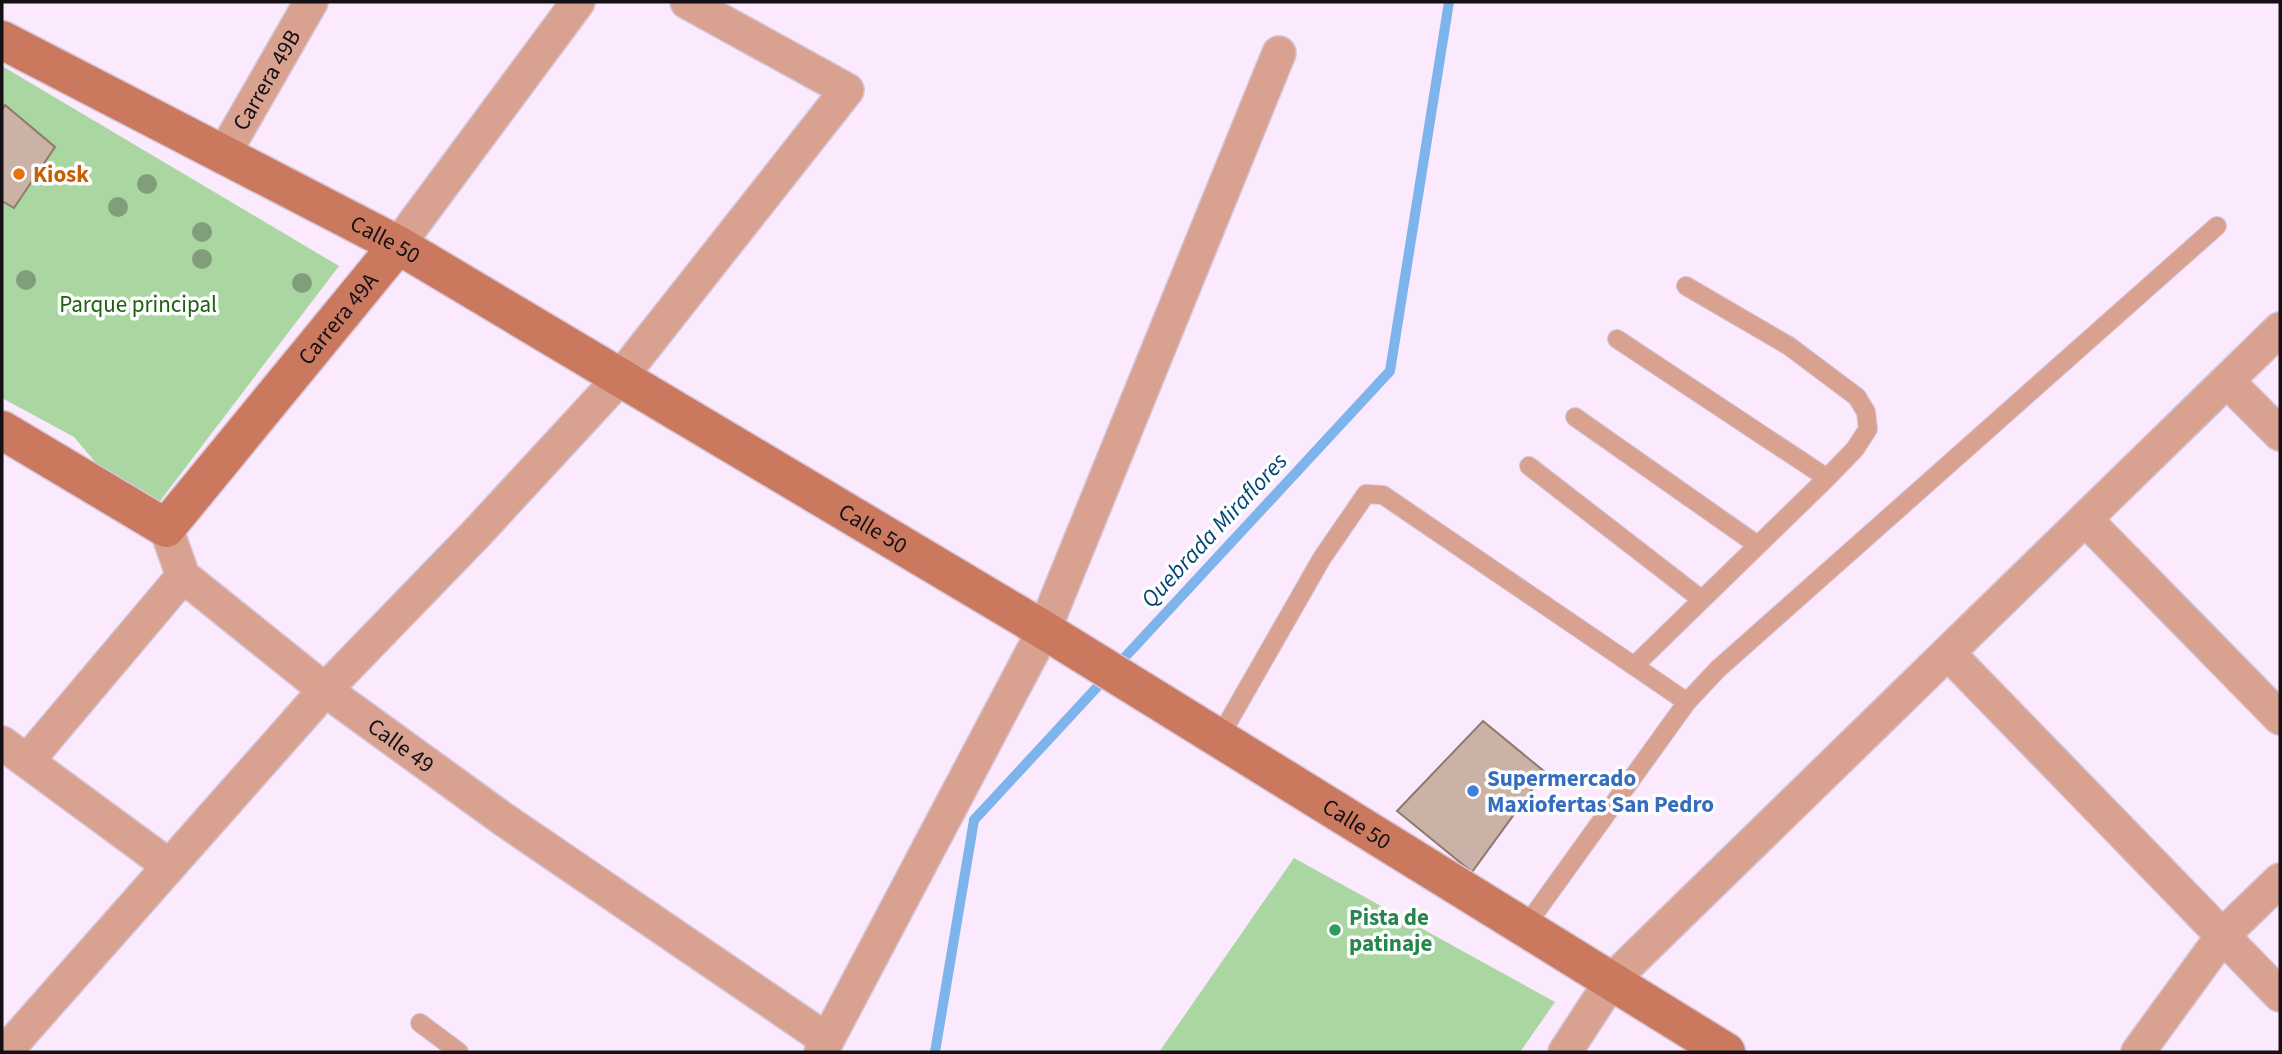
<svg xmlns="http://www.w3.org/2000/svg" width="2282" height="1054" font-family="'Source Sans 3',sans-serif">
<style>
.green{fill:#aad6a2}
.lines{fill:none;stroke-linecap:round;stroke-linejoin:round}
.stream{stroke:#7cb4eb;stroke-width:10}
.building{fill:#cab3a6;stroke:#8e796c;stroke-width:2}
.lane-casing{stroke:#d6c6d8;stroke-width:20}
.street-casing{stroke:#d6c6d8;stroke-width:36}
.secondary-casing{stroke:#d6c6d8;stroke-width:41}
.lane{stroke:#d9a18f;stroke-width:18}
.street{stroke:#d9a18f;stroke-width:33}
.secondary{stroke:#ca795f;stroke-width:38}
.tree{fill:#819e7a}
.food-dot{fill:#e8710a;stroke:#fdfdfd;stroke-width:2.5}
.shop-dot{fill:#3f7fe0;stroke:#fdfdfd;stroke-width:2.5}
.leisure-dot{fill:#2e9e5b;stroke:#fdfdfd;stroke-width:2.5}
.labels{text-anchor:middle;stroke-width:7;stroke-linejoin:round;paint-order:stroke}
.street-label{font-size:23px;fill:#150f16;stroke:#fdfdfd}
.food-label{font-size:23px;font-weight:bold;fill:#c56008;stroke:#fdfdfd;text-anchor:start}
.park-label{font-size:23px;fill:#1d600f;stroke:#fdfdfd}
.shop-label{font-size:23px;font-weight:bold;fill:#366cbe;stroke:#fdfdfd;text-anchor:start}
.leisure-label{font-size:23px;font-weight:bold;fill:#27864d;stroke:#fdfdfd;text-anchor:start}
.water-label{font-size:24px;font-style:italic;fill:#024476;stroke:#fdfdfd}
</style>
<rect width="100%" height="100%" fill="#fbe9fd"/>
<path class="green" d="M2 66 339 266 157 505 101 469 74 437 2 398Z
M1294 858 1555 1002 1520 1052H1159Z"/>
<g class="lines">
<path class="stream" d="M935 1052 974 820 1390 371 1449 2"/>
</g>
<path class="building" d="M5 105 55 147 14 208 2 201V110Z
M1483 721 1545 772 1472 872 1397 811Z"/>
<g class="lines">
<g class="lane-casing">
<path id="lane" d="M1617 339 1827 478
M1575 417 1756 544
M1529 466 1701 599
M1635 665 1827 478 1855 449 1868 429 1866 412 1857 397 1789 346 1686 286
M1219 738 1322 558 1366 494 1383 495 1687 702
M1525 927 1687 702 1718 669 2217 226
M420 1023 459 1052"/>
</g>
<g class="street-casing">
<g id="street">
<path id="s1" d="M222 157 311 2"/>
<path d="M398 245 578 2"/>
<path d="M2227 381 2280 434"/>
<path d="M2085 519 2280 718"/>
<path id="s2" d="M166 528 183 576 325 690 503 819 827 1040"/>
<path d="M1948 653 2280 995"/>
<path d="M2 743 168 865"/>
<path d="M28 760 183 576"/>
<path d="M5 1052 325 690 475 535 620 378 847 90 687 2"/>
<path d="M821 1052 1044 630 1279 53"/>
<path d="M1565 1052 1612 980 2280 329"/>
<path d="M2138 1052 2224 934 2280 880"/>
</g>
</g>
<g class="secondary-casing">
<g id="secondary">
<path id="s3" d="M2 40 398 245 1044 630 1726 1052"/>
<path id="s4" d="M2 430 166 528 398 245"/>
</g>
</g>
<use href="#lane" class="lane"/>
<use href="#street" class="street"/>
<use href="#secondary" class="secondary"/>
</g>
<g class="tree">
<circle cx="147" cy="184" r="10"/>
<circle cx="118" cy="207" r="10"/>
<circle cx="202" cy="232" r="10"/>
<circle cx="202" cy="259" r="10"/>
<circle cx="26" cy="280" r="10"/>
<circle cx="302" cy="283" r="10"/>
</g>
<circle class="food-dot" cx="19" cy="174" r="7"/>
<circle class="shop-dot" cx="1473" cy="791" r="7"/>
<circle class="leisure-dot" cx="1335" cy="930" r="7"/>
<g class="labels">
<g class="street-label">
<text dy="8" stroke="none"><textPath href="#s1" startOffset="89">Carrera 49B</textPath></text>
<text dy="8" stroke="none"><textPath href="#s3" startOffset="432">Calle 50</textPath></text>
<text dy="8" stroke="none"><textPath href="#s4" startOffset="462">Carrera 49A</textPath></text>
<text dy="8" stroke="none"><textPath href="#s3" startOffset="999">Calle 50</textPath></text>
<text dy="8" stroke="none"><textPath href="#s2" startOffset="327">Calle 49</textPath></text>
<text dy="8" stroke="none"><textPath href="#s3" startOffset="1566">Calle 50</textPath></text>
</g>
<g class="food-label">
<text x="33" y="182">Kiosk</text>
</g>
<g class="park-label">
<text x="138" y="312">Parque principal</text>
</g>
<g class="shop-label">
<text x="1487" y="786">Supermercado<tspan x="1487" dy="26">Maxiofertas San Pedro</tspan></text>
</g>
<g class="leisure-label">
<text x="1349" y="925">Pista de<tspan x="1349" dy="26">patinaje</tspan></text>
</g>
<g class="water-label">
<text transform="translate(1214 530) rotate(-47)" y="8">Quebrada Miraflores</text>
</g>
</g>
<rect width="2282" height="1054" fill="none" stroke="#150f16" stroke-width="7"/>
</svg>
